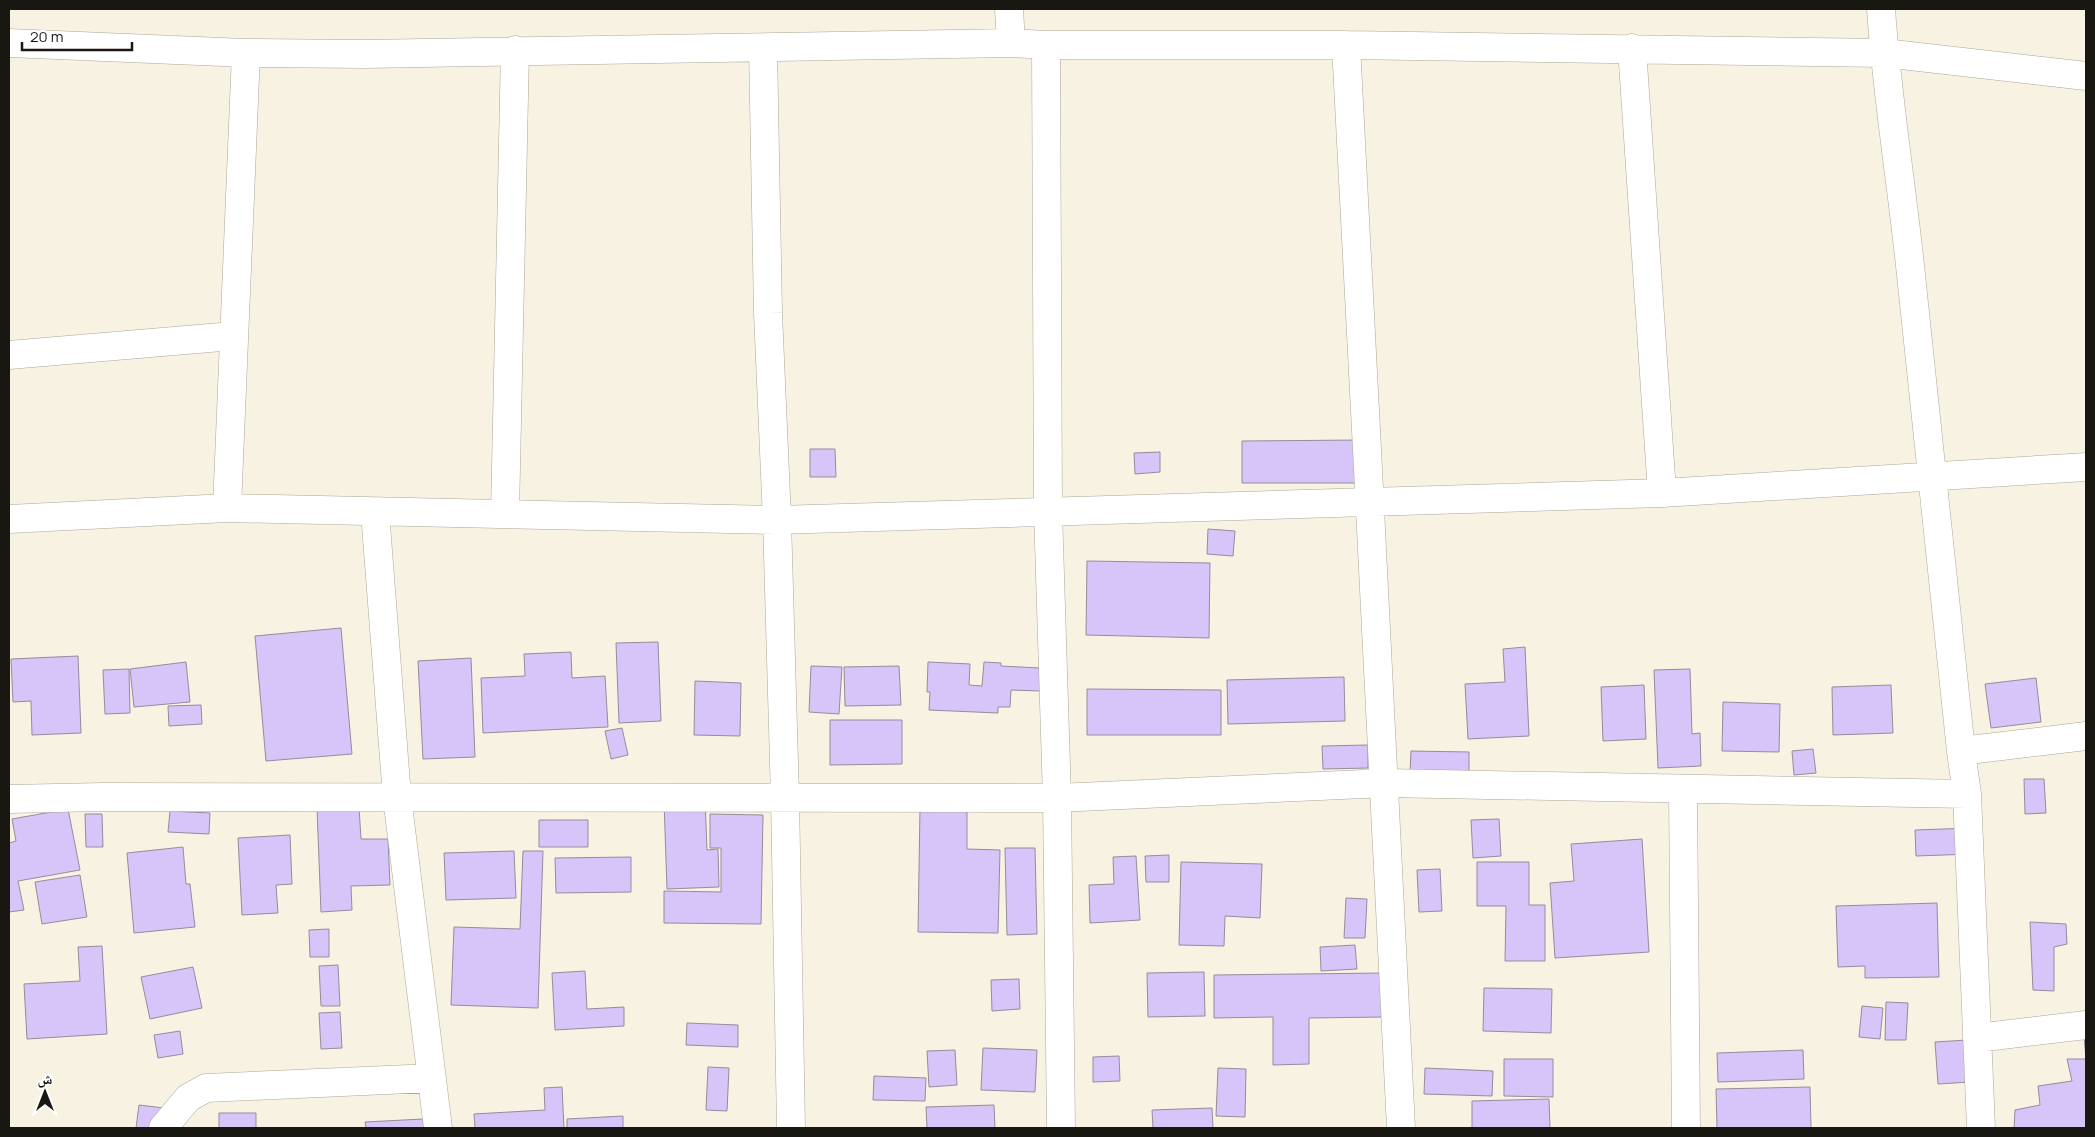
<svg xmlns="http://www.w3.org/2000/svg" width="2095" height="1137" font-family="Manrope,'Noto Naskh Arabic',sans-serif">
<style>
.building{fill:#d7c4f8;stroke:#938d9c}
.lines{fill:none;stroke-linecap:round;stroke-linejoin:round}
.street-casing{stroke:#aca798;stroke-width:29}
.street{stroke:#fff;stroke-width:28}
</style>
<rect width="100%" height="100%" fill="#f8f2e2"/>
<path class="building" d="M1362 440V483H1242V441Z
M810 449H835L836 477H810Z
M1160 452V472L1135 474 1134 453Z
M1208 529 1235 531 1233 556 1207 554Z
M1087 561 1210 563 1209 638 1086 635Z
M341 628 352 754 266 761 255 636Z
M658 642 661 721 619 723 616 643Z
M1525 647 1529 736 1468 739 1465 684 1505 682 1503 649Z
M571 652 572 678 605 676 608 727 483 733 481 678 525 676 524 654Z
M78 656 81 733 32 735 31 701 13 702 11 659Z
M471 658 475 757 423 759 418 661Z
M186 662 190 702 134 707 130 669Z
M928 662 970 664 969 685 982 686 984 662 1001 663V666L1040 668V691L1011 690 1010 707H998V713L929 710 930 692H927Z
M811 666 842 667 839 714 809 712Z
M899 666 901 705 845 706 844 667Z
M129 669 130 713 105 714 103 670Z
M1690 669 1692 734 1700 733 1701 766 1658 768 1654 670Z
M1344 677 1345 721 1228 724 1227 680Z
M2036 678 2041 722 1991 728 1985 684Z
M695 681 741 683 740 736 694 735Z
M1644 685 1646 739 1603 741 1601 687Z
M1891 685 1893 733 1833 735 1832 687Z
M1087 689 1221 690V735H1087Z
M1723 702 1780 704 1779 752 1722 751Z
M201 705 202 724 169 726 168 706Z
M830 720H902V764L830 765Z
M622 728 628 755 611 759 605 731Z
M1368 745V768L1323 769 1322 746Z
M1813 749 1816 773 1794 775 1792 751Z
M1411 751 1469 752V774L1410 773Z
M2024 779H2044L2046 813 2025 814Z
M705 799 707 850 718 849 719 887 667 889 664 801Z
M359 807 361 839H388L390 885 351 886 352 910 321 912 317 808Z
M920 808H967V849L1000 850 998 933 918 932Z
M68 809 80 870 18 881 24 910 9 912V843L16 841 12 819Z
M170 811 210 813 209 834 168 832Z
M85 814H102L103 847H86Z
M710 814 763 815 761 924 664 923V891L721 892V848H710Z
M1499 819 1501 856 1473 858 1471 820Z
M539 820H588V847H539Z
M1971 828 1972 854 1916 856 1915 830Z
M290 835 292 884 276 885 278 913 242 915 238 838Z
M1642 839 1649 952 1555 958 1550 883 1574 881 1571 844Z
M183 847 186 884H190L195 927 134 933 127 853Z
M1005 848H1035L1037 934 1007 935Z
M514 851 516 898 446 900 444 853Z
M523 851H543L538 1008 451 1005 454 927 520 929Z
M1169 855V882H1146L1145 856Z
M1136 856 1140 920 1090 923 1089 885 1114 884 1113 857Z
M631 857V892L556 893 555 858Z
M1181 862 1262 864 1260 918 1225 916 1224 946 1179 945Z
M1477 862H1529V905H1545V961H1505L1506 906H1477Z
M1440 869 1442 911 1419 912 1417 870Z
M80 875 87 917 42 924 35 882Z
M1346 898 1367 899 1365 938H1344Z
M1937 903 1939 977 1865 978V966L1838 967 1836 906Z
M2030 922 2066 924 2067 944 2054 947V991L2033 990Z
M329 929V957H310L309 930Z
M1355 945 1357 969 1321 971 1320 947Z
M102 946 107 1034 27 1039 24 984 80 981 78 947Z
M338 965 340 1006H321L319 966Z
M193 967 202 1008 150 1019 141 977Z
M585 971 587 1009 624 1007V1026L555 1030 552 973Z
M1204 972 1205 1016 1148 1017 1147 973Z
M1383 973 1384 1017 1309 1018V1064L1273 1065V1017L1214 1018V975Z
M1019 979 1020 1009 992 1011 991 980Z
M1484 988 1552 989 1551 1033 1483 1031Z
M1886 1002 1908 1003 1906 1040H1885Z
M1862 1006 1883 1008 1880 1039 1859 1037Z
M340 1012 342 1048 321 1049 319 1013Z
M687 1023 738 1025V1047L686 1045Z
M180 1031 183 1054 158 1058 154 1035Z
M2086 1035V1128H2014L2015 1110 2040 1105 2038 1086 2072 1081 2067 1059H2086L2084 1036Z
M1967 1040 1970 1082 1938 1084 1935 1042Z
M983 1048 1037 1050 1035 1092 981 1090Z
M955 1050 957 1085 929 1087 927 1051Z
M1803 1050 1804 1079 1718 1082 1717 1053Z
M1119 1056 1120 1081 1093 1082V1057Z
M1504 1059H1553V1097L1504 1096Z
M708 1067 729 1068 727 1111 706 1110Z
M1218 1068 1246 1069 1245 1117 1216 1116Z
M1425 1068 1493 1071 1492 1096 1424 1094Z
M874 1076 926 1078 925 1101 873 1100Z
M562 1087 564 1128H475L474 1114 545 1110 544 1088Z
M1810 1087 1811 1128H1717L1716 1089Z
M1549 1099 1550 1128H1472V1101Z
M139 1105 164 1108 162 1128H136Z
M994 1105 995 1128H927L926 1107Z
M1212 1108 1213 1128H1153L1152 1110Z
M219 1113H256V1128H219Z
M623 1116V1128H567V1119Z
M423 1119 424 1128H366L365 1122Z"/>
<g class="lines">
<g class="street-casing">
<path id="street" d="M1009 9 1011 43
M1881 9C1887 98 1902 186 1911 275 1928 434 1944 592 1961 751L1967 794 1981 1128
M9 43 246 53 365 54 1011 43 1046 45H1346L1884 53 2086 76
M1046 45 1048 511 1057 798 1061 1128
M1346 45C1364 406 1385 767 1401 1128
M763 48 768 313 777 520 785 797 791 1128
M1632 48 1662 493
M9 355 233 336
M227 508 246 53
M375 512 397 797 438 1128
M505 514 515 50
M9 519 227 508 777 520 1662 493 2086 467
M1961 751 2086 736
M1683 790 1686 1128
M9 799 103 797 1057 798 1386 783 1967 794
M1977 1038 2086 1025
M163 1128 188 1098 206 1088 432 1078"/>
</g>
<use href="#street" class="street"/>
</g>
<rect width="2095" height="1137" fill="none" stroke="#191712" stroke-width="20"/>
<g transform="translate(45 1092)" stroke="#ffffff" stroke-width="4" paint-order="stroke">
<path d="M0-4L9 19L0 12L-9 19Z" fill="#191712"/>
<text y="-8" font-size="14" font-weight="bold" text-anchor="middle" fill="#191712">ش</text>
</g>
<path d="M22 42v8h110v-8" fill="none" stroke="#191712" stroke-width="2.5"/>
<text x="30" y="42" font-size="15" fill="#191712" stroke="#ffffff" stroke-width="4" paint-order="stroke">20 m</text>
</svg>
